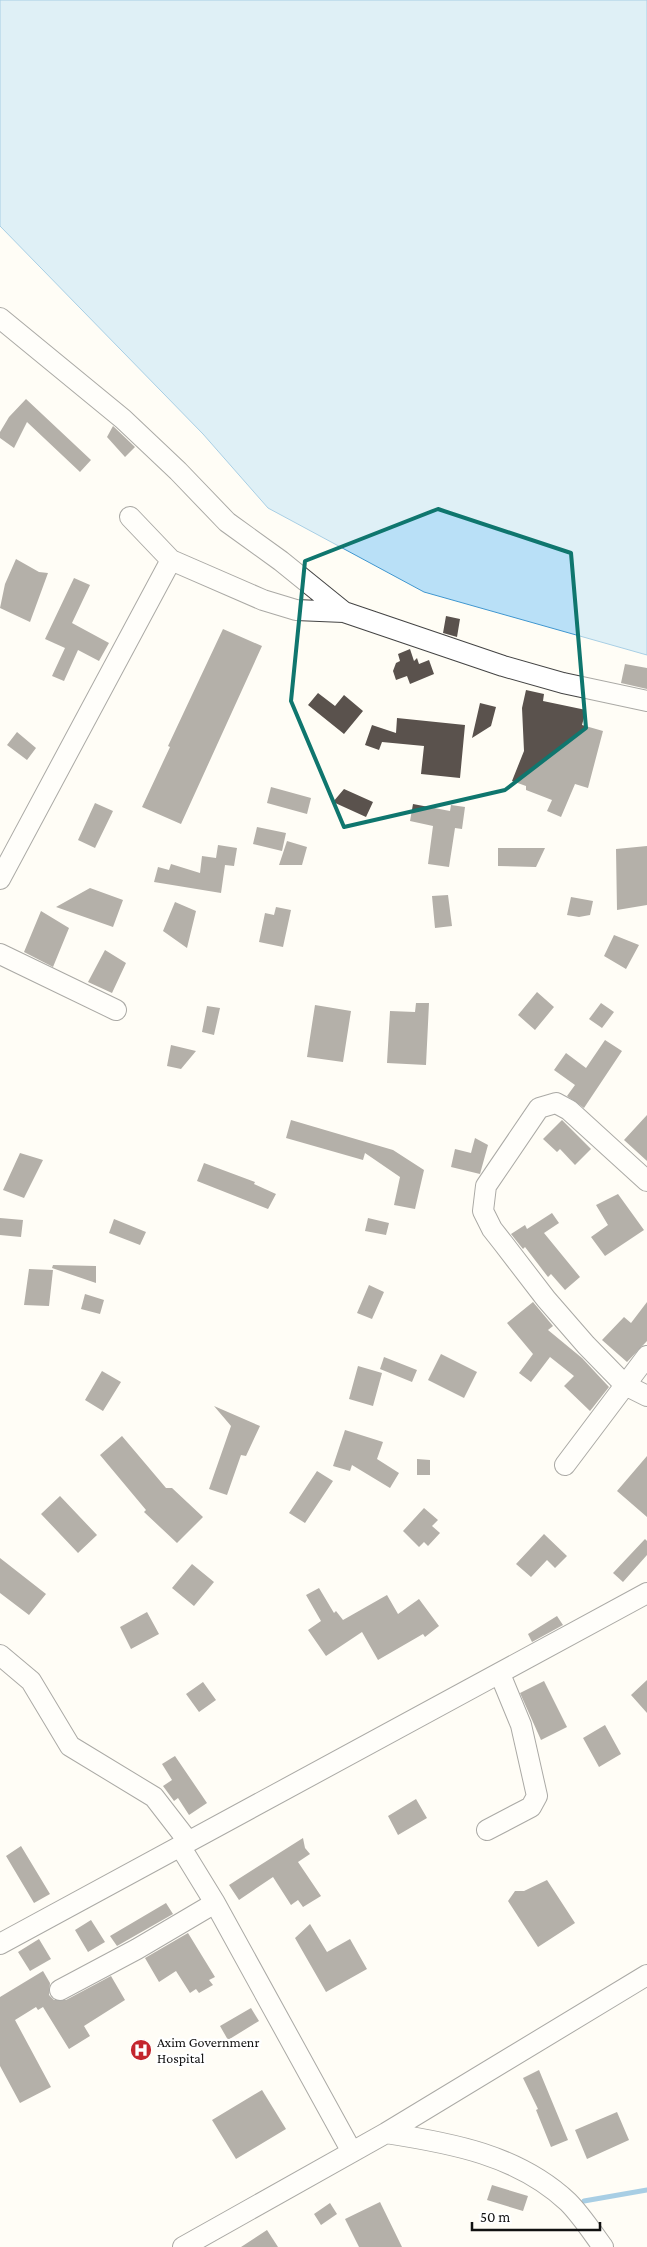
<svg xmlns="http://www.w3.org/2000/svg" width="647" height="2247" font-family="'Crimson Pro',serif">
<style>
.water{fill:#b9e0f7;stroke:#3f96cf}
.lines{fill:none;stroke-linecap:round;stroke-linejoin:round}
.stream{stroke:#3f96cf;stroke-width:5}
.building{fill:#5a524d}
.street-casing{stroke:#444;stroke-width:22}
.street{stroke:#fff;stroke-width:20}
.marked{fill:none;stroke:#0f766e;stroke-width:4;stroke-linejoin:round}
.labels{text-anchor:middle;stroke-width:5;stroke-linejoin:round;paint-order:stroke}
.poi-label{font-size:14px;fill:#111;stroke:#fff;text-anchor:start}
</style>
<rect width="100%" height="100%" fill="#fffdf5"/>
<path class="water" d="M0 0H647V655L424 592 268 508 203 434 0 226Z"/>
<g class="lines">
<path class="stream" d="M584 2201 647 2190"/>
</g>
<path class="building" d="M26 399 91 460 80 472 27 422 14 448 0 438V432L9 417Z
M113 426 135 447 125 457 107 437Z
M16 559 39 572 48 573 30 622 0 608 5 584Z
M74 578 90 585 72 623 109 643 99 661 78 650 64 681 52 676 65 648 45 639Z
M446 616 460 619 457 637 443 633Z
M223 629 262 646 181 824 142 807 170 747 168 746Z
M410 649 414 661 417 658 419 664 429 660 434 674 410 684 407 676 396 680 393 671 396 663 400 661 398 654Z
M625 664 647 668V689L621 683Z
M526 690 544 694 543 701 586 710 582 725 603 731 588 788 575 784 561 817 547 811 552 800 526 790V786L512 781 524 751 522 708Z
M318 693 335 706 344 695 363 711 344 734 308 705Z
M480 703 496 707 491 726 472 738Z
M397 718 465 725 460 778 421 774 424 746 382 742 379 750 365 745 372 725 396 733Z
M17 732 36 748 27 760 7 745Z
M271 787 311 798 307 814 267 803Z
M344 789 373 802 366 817 333 802Z
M95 803 113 811 95 848 78 840Z
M413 804 450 811 451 805 465 807 462 829 455 828 449 867 428 864 433 826 410 821Z
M257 827 286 833 282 851 253 844Z
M287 841 307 847 302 865H279Z
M218 845 237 848 234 866 225 865 221 893 154 882 158 867 169 870 171 864 200 873 202 856 216 858Z
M647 846V905L617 910 616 849Z
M498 848H545L536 867 498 866Z
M90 888 123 900 113 927 56 907Z
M448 895 452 926 435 928 432 896Z
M571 897 593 901 590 915 579 917 567 915Z
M175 902 196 911 187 948 163 931Z
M276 907 291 910 283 947 259 942 265 913 274 915Z
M41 911 69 928 53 967 24 952Z
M614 935 639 945 626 969 604 956Z
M105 950 126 963 112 993 88 982Z
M537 992 554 1007 535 1030 518 1015Z
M416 1003H429L426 1065 387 1063 390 1011 415 1012Z
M601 1003 614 1012 602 1028 589 1019Z
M315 1005 351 1011 343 1062 307 1057Z
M207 1006 220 1008 214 1035 202 1032Z
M605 1040 622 1051 584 1108 567 1096 575 1085 554 1070 566 1053 586 1068Z
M171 1045 196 1051 181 1069 167 1066Z
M647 1115V1161L624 1140Z
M291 1120 393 1150 424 1170 415 1209 394 1205 400 1177 365 1153 363 1160 286 1138Z
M562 1120 591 1149 575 1165 560 1149 557 1152 543 1139Z
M475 1138 488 1145 480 1174 451 1167 455 1149 471 1153Z
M20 1153 43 1160 24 1198 3 1190Z
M204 1163 255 1182 254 1184 276 1194 268 1209 197 1181Z
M618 1194 644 1230 605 1256 591 1237 608 1225 596 1205Z
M552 1213 559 1223 544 1233 580 1277 565 1290 551 1274 548 1277 525 1247 523 1249 511 1234 525 1225 527 1229Z
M0 1218 23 1220 21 1237 0 1235Z
M368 1218 389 1223 386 1235 365 1231Z
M114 1219 146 1232 140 1245 109 1233Z
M53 1265 96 1266V1283L52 1268Z
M29 1269 53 1270 49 1306 24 1305Z
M369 1285 384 1292 372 1319 357 1313Z
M85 1294 104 1300 100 1314 81 1309Z
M533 1302 553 1326 548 1330 582 1358 609 1387 590 1411 564 1386 574 1376 550 1357 531 1382 519 1373 533 1354 507 1323Z
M647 1302V1341L627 1362 602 1340 624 1317 631 1323Z
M441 1354 477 1372 464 1398 428 1380Z
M384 1357 417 1370 412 1382 380 1369Z
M358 1366 382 1373 373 1406 349 1399Z
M102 1371 121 1382 103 1411 85 1400Z
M214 1406 260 1426 246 1456 241 1455 227 1495 209 1489 231 1426Z
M345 1430 383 1442 377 1459 399 1473 390 1488 352 1465 350 1471 333 1466Z
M122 1436 166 1488H172L203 1517 177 1543 144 1512 146 1510 100 1455Z
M647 1456V1517L617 1491Z
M417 1459 430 1460V1475H417Z
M317 1471 333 1481 305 1523 289 1513Z
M60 1496 97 1535 78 1553 41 1514Z
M424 1508 438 1520 432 1526 440 1533 428 1546 424 1542 419 1547 403 1531Z
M544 1534 567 1556 555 1568 547 1560 531 1577 516 1564Z
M645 1539 647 1541V1555L623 1582 613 1573Z
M0 1558 46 1594 29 1615 0 1593Z
M192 1564 214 1582 194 1606 172 1588Z
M319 1588 334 1613 336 1611 343 1620 387 1595 398 1614 419 1599 439 1626 425 1637 423 1634 378 1660 362 1632 326 1656 308 1630 321 1621 306 1595Z
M147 1612 159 1634 131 1649 120 1627Z
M557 1616 563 1625 532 1642 528 1634Z
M647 1680V1713L631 1695Z
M544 1681 567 1727 541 1740 520 1693Z
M203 1682 216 1700 199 1712 186 1694Z
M605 1725 621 1754 599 1767 583 1738Z
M175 1756 207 1803 189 1815 178 1798 174 1801 163 1786 172 1780 162 1764Z
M416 1799 427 1818 398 1835 388 1816Z
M303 1838 305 1848 310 1854 298 1862 321 1896 303 1907 298 1900 291 1905 273 1877 239 1900 229 1885Z
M21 1846 50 1894 34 1903 6 1856Z
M547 1880 575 1923 538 1947 508 1901 515 1891H524Z
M166 1903 173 1914 117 1946 110 1936Z
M91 1920 105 1942 88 1952 75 1930Z
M310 1924 327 1952 350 1939 367 1969 326 1992 295 1938Z
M188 1933 215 1977 209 1980 213 1985 199 1993 196 1989 190 1993 176 1971 159 1982 145 1958Z
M39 1939 51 1959 30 1971 18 1952Z
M43 1971 50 1983 49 1995 54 2000H66L111 1976 125 2000 84 2026 90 2036 69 2049 43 2007 38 2010 36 2007 15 2020 51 2087 20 2103 0 2066V1997Z
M251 2008 259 2021 228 2040 220 2026Z
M539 2070 568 2140 551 2147 536 2110 538 2109 523 2078Z
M262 2090 286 2129 236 2159 212 2120Z
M617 2112 629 2140 587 2159 575 2130Z
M492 2185 528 2196 523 2211 487 2200Z
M380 2202 402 2247H359L345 2219Z
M330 2203 337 2214 321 2225 314 2214Z
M267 2230 278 2247H241Z"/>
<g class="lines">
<g class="street-casing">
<path id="street" d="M0 318 123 419 178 471 227 522 281 561 344 612
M130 517 171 560 263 600 296 610 344 612 503 666 563 683 647 701
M0 879 171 560
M0 954 116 1010
M647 1181 569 1110 556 1103 539 1108 486 1186 483 1211 492 1229 503 1243 546 1299 586 1345 625 1385 647 1396
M565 1465 647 1356
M0 1655 31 1681 70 1746 154 1797 188 1841
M487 1830 531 1807 537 1796 521 1725 500 1674
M180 1846 215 1903 352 2152
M0 1944 647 1593
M60 1990 137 1949 215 1903
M386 2133C451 2143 518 2155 568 2202 581 2215 592 2232 603 2247
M183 2247 386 2133 647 1975"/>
</g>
<use href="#street" class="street"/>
</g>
<path d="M0 0H647V2247H0ZM438 509 571 553 586 728 505 790 344 827 291 701 305 561Z" fill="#fffdf5" fill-opacity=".55" fill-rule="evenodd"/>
<path class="marked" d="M438 509 571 553 586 728 505 790 344 827 291 701 305 561Z"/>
<defs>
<g id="hospital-disc" transform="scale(1.125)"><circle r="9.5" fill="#c4262e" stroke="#fff"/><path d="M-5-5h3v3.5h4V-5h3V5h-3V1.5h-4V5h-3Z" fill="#fff"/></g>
</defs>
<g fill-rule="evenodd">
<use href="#hospital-disc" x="141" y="2050"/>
</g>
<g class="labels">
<g class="poi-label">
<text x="157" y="2047">Axim Governmenr<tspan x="157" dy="16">Hospital</tspan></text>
</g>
</g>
<path d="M472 2222v8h128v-8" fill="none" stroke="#111111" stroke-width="2.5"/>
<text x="480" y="2222" font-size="15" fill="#111111" stroke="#ffffff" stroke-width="4" paint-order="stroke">50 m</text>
</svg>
